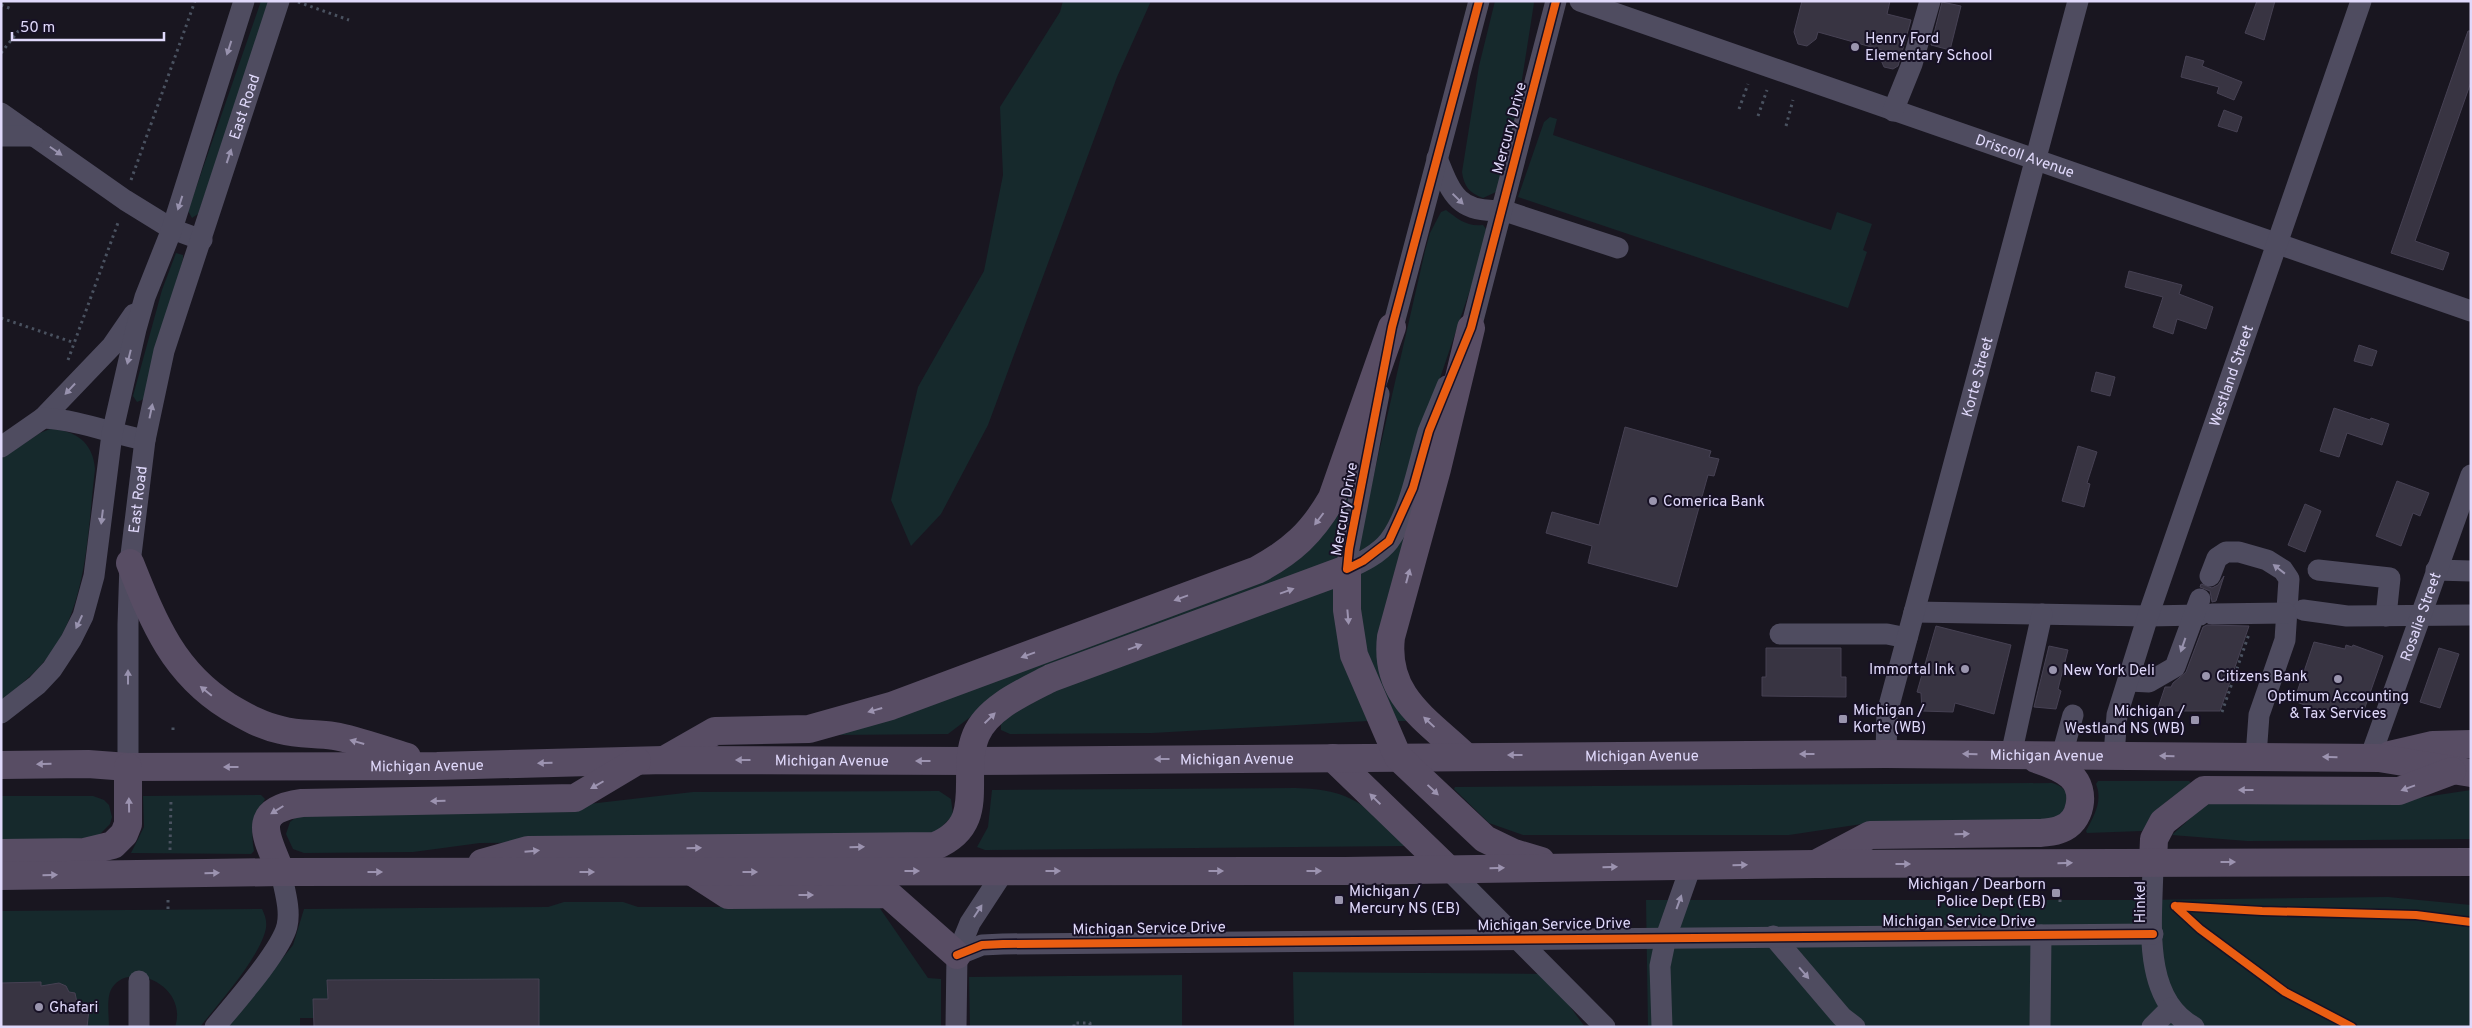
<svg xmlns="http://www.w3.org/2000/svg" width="2472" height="1028" font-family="Overpass,sans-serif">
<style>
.green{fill:#16292c}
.building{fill:#383442;stroke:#464153}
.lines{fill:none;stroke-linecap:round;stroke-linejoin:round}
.path{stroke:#4a5260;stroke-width:3;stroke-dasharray:2.5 4;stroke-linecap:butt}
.minor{stroke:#4f4c60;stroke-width:21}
.major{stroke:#584d64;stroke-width:28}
.cycleway-casing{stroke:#171125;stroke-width:11}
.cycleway{stroke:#e95d12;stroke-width:8}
.oneway{fill:#9892ae}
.oneway2{fill:#9c93b0}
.poi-dot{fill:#9a95ae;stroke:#171125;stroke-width:2}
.labels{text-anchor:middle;stroke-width:4;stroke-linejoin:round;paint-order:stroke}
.poi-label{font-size:15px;fill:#e0d9fb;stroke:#171125;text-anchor:start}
.street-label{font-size:15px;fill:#e0d9fb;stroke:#171125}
</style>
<rect width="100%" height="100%" fill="#191620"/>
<path class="green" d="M261 1H272L198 214 192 218 188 211Z
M1063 1H1151L1117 77 988 425 941 514 911 546 891 500 918 387 984 271 1003 175 1000 107 1060 12Z
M1495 1H1533L1534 3 1512 143 1496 192 1483 198C1469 193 1464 186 1462 172L1479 66Z
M1550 117 1557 119 1553 135 1831 230 1837 212 1872 224 1863 250 1867 252 1848 308 1518 197 1544 122Z
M1446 210C1458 219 1467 227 1483 225L1487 230 1472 284 1389 528 1364 552 1358 549V544L1425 251 1430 233 1441 212Z
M176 253 183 255V259L144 399 137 402 133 396 162 290Z
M50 429C75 430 93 442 95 469 88 527 88 592 57 644 43 667 22 684 1 701V459L40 433Z
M1354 460 1342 558 990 702 948 734 834 735 1245 581Z
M1411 514 1386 625 1411 721H1396L1360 641 1358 571Z
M1332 580 1368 721 1152 733 1010 734 1001 730V721L1022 704Z
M2098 781H2189L2191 783 2166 802 2142 831 2087 833 2086 831C2094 816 2103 801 2096 784Z
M2052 783C2077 790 2066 809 2055 822L1862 824 1789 835H1523L1489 823 1454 789 1455 787Z
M1295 788C1354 789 1367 807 1406 846L985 850 977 847 988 827 992 790Z
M2471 790V839L2247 841 2172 835 2207 803 2411 799Z
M939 791 951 799 953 815 935 834 907 841 480 843 413 852 304 853 293 849 286 834 290 822 300 814 580 805 693 792Z
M261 795 265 799C254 817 250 830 254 851L251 854 131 853 144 827 143 796Z
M1 796H93L104 800 109 805 112 817 110 824 97 837 1 845Z
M2388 897 2471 905V1027H1648L1646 900H2135Z
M564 902H623L638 907H879L928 978 941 979V1027H539V980L327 981 328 999H313L314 1018H300V1027H228L293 945 304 909 548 907Z
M262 909C265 915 267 921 266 928 261 956 218 1004 200 1027H175C189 985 129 960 112 988 106 997 109 1016 109 1027H87L89 1011 78 1012 75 993 69 992C61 977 51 985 41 994V983H1V911Z
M1293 972 1546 974 1585 1027H1294Z
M1182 975V1027H970L969 977Z"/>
<path class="building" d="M1802 1H1890L1887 14 1911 20 1898 66 1893 69 1884 67 1880 58 1882 50 1818 32 1816 39 1807 46 1798 44 1794 32Z
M2257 1H2275L2264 40 2245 33Z
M1942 2 1961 6 1950 50 1931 45Z
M2468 31H2471V82L2415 241 2449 253 2443 270 2391 253Z
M2186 56 2204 61 2202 66 2242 82 2234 100 2217 93 2219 87 2181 77Z
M2224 110 2242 117 2237 132 2218 126Z
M2129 271 2182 285 2179 294 2213 307 2206 329 2177 319 2173 334 2153 327 2163 297 2125 287Z
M2359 345 2377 351 2372 366 2354 361Z
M2096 372 2115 377 2110 396 2091 391Z
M2334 408 2370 420 2371 418 2389 424 2382 445 2347 433 2339 457 2320 451Z
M1625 427 1711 451 1709 457 1719 459 1714 476 1708 475 1677 587 1588 563 1592 546 1546 533 1552 512 1599 525Z
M2078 446 2097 452 2087 483 2090 484 2084 507 2062 501Z
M2397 481 2429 493 2420 516 2413 513 2401 546 2376 536Z
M2305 504 2321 511 2305 552 2288 545Z
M2224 576 2216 601 2212 602 2210 591 2200 587 2201 584 2212 588 2218 585Z
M2207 625 2249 626 2220 711H2157L2165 687H2171L2173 683 2186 672 2203 627Z
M1936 626 2011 645 1994 714 1955 703 1953 712 1922 711 1921 693 1917 692Z
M2314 642 2345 649 2346 645 2352 647 2353 645 2383 656 2363 713 2351 709 2349 714 2338 709 2337 713 2324 708 2323 712 2294 701Z
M2049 646 2068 650 2058 689 2061 691 2056 709 2034 707Z
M1766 648H1841V677H1846V697L1762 696V677H1766Z
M2439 648 2459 654 2440 708 2420 702Z
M539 979V1027H314L313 999H328L327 980Z
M41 982V986L59 983 66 986 69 992 75 993 79 1012 89 1010 87 1027H1V983Z"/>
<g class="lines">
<path class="path" d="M298 2 349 20
M1 5 12 9
M1 53 20 29
M1739 109 1748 84
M1758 116 1767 90
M1786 126 1793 100
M131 180 195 1
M1 318 75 343
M68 360 119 220
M2222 712 2249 634
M173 730V726
M170 850 171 799
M2060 902V892
M168 909V897
M1074 1027V1023H1090V1027"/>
<g class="minor">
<path id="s1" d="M1580 1 2471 311"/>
<path d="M1893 111 1912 64 1930 1"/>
<path d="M1 113 125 200 172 229 202 240"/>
<path d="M1 136H34"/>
<path d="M1437 158C1451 193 1458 214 1502 210L1618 248"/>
<path d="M1465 341 1471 328 1556 1"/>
<path d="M1389 342 1479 1"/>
<path d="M1379 394 1349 549 1347 569C1362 562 1379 554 1389 541 1410 513 1418 465 1428 432 1434 417 1441 401 1447 386"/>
<path d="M43 418 112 346 134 314"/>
<path d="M1 447 43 418C79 420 110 433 145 440"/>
<path d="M2318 570 2390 578 2386 616"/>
<path d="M2436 570 2471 571"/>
<path d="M2210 576 2217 558 2226 552H2239L2267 560 2283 570 2289 579 2285 640 2259 715 2256 756"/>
<path d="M2303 610 2347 616 2471 615"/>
<path d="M1914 612 2148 616 2200 615"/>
<path d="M2212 614 2286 613"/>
<path d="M1780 634H1887L1907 638"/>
<path d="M2129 681 2149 682 2175 667 2200 599"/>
<path d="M1 713 37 685 52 669 71 640 83 616 94 576 112 434 136 329 145 297 172 229 244 1"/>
<path id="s2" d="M1886 754 1887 713 2078 1"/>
<path d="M2011 755 2042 614"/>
<path d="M2062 755 2073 715"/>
<path id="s3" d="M2114 755 2117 715 2148 616 2361 1"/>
<path id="s4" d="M2370 758 2471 475"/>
<path id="s5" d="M128 767V624L130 563 145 440 164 351 279 1"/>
<path d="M2153 862C2153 914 2139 998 2194 1027"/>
<path d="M1448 869 1605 1027"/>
<path d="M1773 936 1842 1017 1855 1027"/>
<path d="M957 955 982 945 1003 944 2153 934"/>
<path d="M139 1027V981"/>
<path d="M215 1027C233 1005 281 951 287 926 291 909 284 889 281 872"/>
<path d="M956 1027 957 955 970 923 1004 871"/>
<path d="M1662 1027 1660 966 1666 937 1691 866"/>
<path d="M2040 1027 2041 935"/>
<path d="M2152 1027 2171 1008"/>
</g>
<g class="major">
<path d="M130 563C154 623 173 672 229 707 246 717 262 726 281 730 299 735 316 733 334 736 358 740 383 750 407 757"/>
<path d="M2390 755 2433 745 2471 744"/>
<path d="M1465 756C1426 719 1384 696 1391 637L1437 469 1471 328"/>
<path d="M1333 758 1448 869"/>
<path d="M666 759 715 731 809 729 891 706 1257 570C1292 551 1312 533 1332 498L1392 327"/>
<path id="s6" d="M1 765 88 764 128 767 437 766 664 760 972 761 1886 754 2379 758 2471 773"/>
<path d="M1 853 84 852 113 845 124 834 128 824V767"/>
<path d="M1819 862 1870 835 2041 833C2048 832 2055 832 2061 829 2081 822 2087 791 2071 776 2061 767 2048 763 2036 759"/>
<path d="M2153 862 2154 839 2163 822 2204 790 2399 791 2452 771"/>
<path d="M482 863 528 850 935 846C990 823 959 776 976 735 988 707 1026 691 1051 678L1347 569V610L1354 655 1398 757 1485 839 1514 853 1541 861"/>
<path d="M281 872C266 836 249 810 302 803L575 798 637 761"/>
<path d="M694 873 728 895 888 894 957 955"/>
<path d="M1 876 281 872 1345 871 1816 864 2471 862"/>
</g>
<g class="cycleway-casing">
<path id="cycleway" d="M1479 1 1392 327 1349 549 1347 569 1363 561 1389 541 1413 488 1429 431 1471 328 1556 1
M2175 906 2262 911 2416 915 2471 922
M2175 906 2200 929 2285 992 2352 1027
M957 955 982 945 1003 944 2153 934"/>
</g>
<use href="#cycleway" class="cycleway"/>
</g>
<defs><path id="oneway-solid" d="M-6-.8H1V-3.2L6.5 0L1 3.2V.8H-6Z" transform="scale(1.25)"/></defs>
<g class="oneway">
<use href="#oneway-solid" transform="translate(229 48) rotate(108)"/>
<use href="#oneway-solid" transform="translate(56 151) rotate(35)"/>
<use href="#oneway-solid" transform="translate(229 156) rotate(-72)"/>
<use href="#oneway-solid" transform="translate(1458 199) rotate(44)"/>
<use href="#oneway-solid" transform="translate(180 203) rotate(108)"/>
<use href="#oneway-solid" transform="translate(129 357) rotate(104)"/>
<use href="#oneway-solid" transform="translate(70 389) rotate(133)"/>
<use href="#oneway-solid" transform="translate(151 411) rotate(-78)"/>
<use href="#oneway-solid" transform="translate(102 517) rotate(97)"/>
<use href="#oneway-solid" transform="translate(2279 569) rotate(-142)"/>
<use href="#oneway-solid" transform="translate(79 622) rotate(115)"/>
<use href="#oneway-solid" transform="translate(2183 645) rotate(109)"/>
<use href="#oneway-solid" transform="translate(128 677) rotate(-90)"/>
<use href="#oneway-solid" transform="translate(1679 902) rotate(-70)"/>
<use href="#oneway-solid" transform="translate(978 911) rotate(-57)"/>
<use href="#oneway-solid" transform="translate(1804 973) rotate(49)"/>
</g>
<g class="oneway2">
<use href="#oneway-solid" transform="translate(1319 519) rotate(127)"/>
<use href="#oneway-solid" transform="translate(1408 576) rotate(-75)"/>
<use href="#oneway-solid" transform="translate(1287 591) rotate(-20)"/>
<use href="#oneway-solid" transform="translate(1181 598) rotate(160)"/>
<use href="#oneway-solid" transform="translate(1348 617) rotate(85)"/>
<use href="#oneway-solid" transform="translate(1135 647) rotate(-20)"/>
<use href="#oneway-solid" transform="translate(1028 655) rotate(160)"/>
<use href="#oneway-solid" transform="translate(206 691) rotate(-141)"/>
<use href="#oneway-solid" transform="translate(875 710) rotate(164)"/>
<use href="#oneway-solid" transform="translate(990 718) rotate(-44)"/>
<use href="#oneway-solid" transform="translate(1429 722) rotate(-137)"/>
<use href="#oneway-solid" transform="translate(357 742) rotate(-164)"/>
<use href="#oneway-solid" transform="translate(1807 754) rotate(180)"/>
<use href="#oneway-solid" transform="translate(1970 754) rotate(-179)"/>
<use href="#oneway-solid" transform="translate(1515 755) rotate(180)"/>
<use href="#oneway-solid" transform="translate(2167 756) rotate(-179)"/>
<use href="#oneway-solid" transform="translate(2330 757) rotate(-179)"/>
<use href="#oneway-solid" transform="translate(1162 759) rotate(180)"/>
<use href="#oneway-solid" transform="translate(743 760) rotate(-180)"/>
<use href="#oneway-solid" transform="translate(923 761) rotate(-180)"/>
<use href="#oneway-solid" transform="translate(545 763) rotate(179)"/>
<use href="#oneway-solid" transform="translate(44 764) rotate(179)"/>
<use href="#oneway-solid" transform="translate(231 767) rotate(180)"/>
<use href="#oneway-solid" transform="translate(597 785) rotate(150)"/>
<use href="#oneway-solid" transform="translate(2408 788) rotate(160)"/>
<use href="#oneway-solid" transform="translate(1433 790) rotate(43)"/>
<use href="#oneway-solid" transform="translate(2246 790) rotate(-180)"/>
<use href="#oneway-solid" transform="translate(1375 799) rotate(-136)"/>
<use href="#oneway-solid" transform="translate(438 801) rotate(179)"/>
<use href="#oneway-solid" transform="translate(129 805) rotate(-91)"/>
<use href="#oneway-solid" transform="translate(277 810) rotate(148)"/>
<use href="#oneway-solid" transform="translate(1962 834) rotate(-1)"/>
<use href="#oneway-solid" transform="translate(857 847) rotate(-1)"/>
<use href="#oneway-solid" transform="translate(694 848) rotate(-1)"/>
<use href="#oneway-solid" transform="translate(532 851) rotate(-5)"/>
<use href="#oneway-solid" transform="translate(2228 862)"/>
<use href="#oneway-solid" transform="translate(2065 863) rotate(-1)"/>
<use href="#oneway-solid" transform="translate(1903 864)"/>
<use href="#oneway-solid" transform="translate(1740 865) rotate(-1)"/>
<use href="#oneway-solid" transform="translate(1610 867) rotate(-1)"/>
<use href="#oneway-solid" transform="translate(1497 868) rotate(-1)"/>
<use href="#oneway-solid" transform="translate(912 871)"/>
<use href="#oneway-solid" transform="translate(1053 871)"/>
<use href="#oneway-solid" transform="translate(1216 871)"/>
<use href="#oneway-solid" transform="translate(1314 871)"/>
<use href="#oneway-solid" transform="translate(375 872)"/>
<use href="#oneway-solid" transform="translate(587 872)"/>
<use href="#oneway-solid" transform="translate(750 872)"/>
<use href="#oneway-solid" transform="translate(212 873) rotate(-1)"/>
<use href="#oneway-solid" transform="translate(50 875) rotate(-1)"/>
<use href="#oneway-solid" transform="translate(806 895)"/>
</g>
<g class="poi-dot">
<circle cx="1855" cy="47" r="5"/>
<circle cx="1653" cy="501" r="5"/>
<circle cx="1965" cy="669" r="5"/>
<circle cx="2053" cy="670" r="5"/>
<circle cx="2206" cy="676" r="5"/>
<circle cx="2338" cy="679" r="5"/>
<rect x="1838" y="714" width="10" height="10" rx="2.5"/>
<rect x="2190" y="715" width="10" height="10" rx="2.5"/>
<rect x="2051" y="888" width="10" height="10" rx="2.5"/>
<rect x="1334" y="895" width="10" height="10" rx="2.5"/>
<circle cx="39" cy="1007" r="5"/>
</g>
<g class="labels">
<g class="poi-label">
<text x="1865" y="43">Henry Ford<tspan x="1865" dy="17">Elementary School</tspan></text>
<text x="1663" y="506">Comerica Bank</text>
<text x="1955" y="674" text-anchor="end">Immortal Ink</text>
<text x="2063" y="675">New York Deli</text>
<text x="2216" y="681">Citizens Bank</text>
<text x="2338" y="701" text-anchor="middle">Optimum Accounting<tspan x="2338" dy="17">&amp; Tax Services</tspan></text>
<text x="1853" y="715">Michigan /<tspan x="1853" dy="17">Korte (WB)</tspan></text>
<text x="2185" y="716" text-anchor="end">Michigan /<tspan x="2185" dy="17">Westland NS (WB)</tspan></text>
<text x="2046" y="889" text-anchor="end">Michigan / Dearborn<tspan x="2046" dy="17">Police Dept (EB)</tspan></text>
<text x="1349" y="896">Michigan /<tspan x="1349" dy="17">Mercury NS (EB)</tspan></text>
<text x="49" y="1012">Ghafari</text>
</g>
<g class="street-label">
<text dy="5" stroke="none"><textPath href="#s5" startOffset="676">East Road</textPath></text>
<text transform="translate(1509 128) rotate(-75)" y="5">Mercury Drive</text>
<text dy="5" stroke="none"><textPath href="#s1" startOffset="471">Driscoll Avenue</textPath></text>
<text dy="5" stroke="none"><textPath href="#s2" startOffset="389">Korte Street</textPath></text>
<text dy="5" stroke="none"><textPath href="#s3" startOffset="398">Westland Street</textPath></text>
<text dy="5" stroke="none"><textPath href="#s5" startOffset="268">East Road</textPath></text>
<text transform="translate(1344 509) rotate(-80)" y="5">Mercury Drive</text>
<text dy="5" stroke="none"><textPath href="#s4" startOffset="150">Rosalie Street</textPath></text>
<text dy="5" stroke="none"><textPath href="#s6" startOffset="1641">Michigan Avenue</textPath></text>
<text dy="5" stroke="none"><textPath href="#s6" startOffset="2046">Michigan Avenue</textPath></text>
<text dy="5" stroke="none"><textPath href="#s6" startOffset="1236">Michigan Avenue</textPath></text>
<text dy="5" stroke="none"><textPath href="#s6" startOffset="831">Michigan Avenue</textPath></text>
<text dy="5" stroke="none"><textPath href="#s6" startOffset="426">Michigan Avenue</textPath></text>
<text transform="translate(2140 902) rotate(-90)" y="5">Hinkel</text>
<text x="1959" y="926">Michigan Service Drive</text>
<text transform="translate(1554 924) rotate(-1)" y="5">Michigan Service Drive</text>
<text transform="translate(1149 928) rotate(-1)" y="5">Michigan Service Drive</text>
</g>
</g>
<rect width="2472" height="1028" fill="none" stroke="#e0d9fb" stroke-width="5"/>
<path d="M12 32v8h152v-8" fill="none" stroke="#e0d9fb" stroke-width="2.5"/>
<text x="20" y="32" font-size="15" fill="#e0d9fb" stroke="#171125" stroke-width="4" paint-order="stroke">50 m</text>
</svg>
